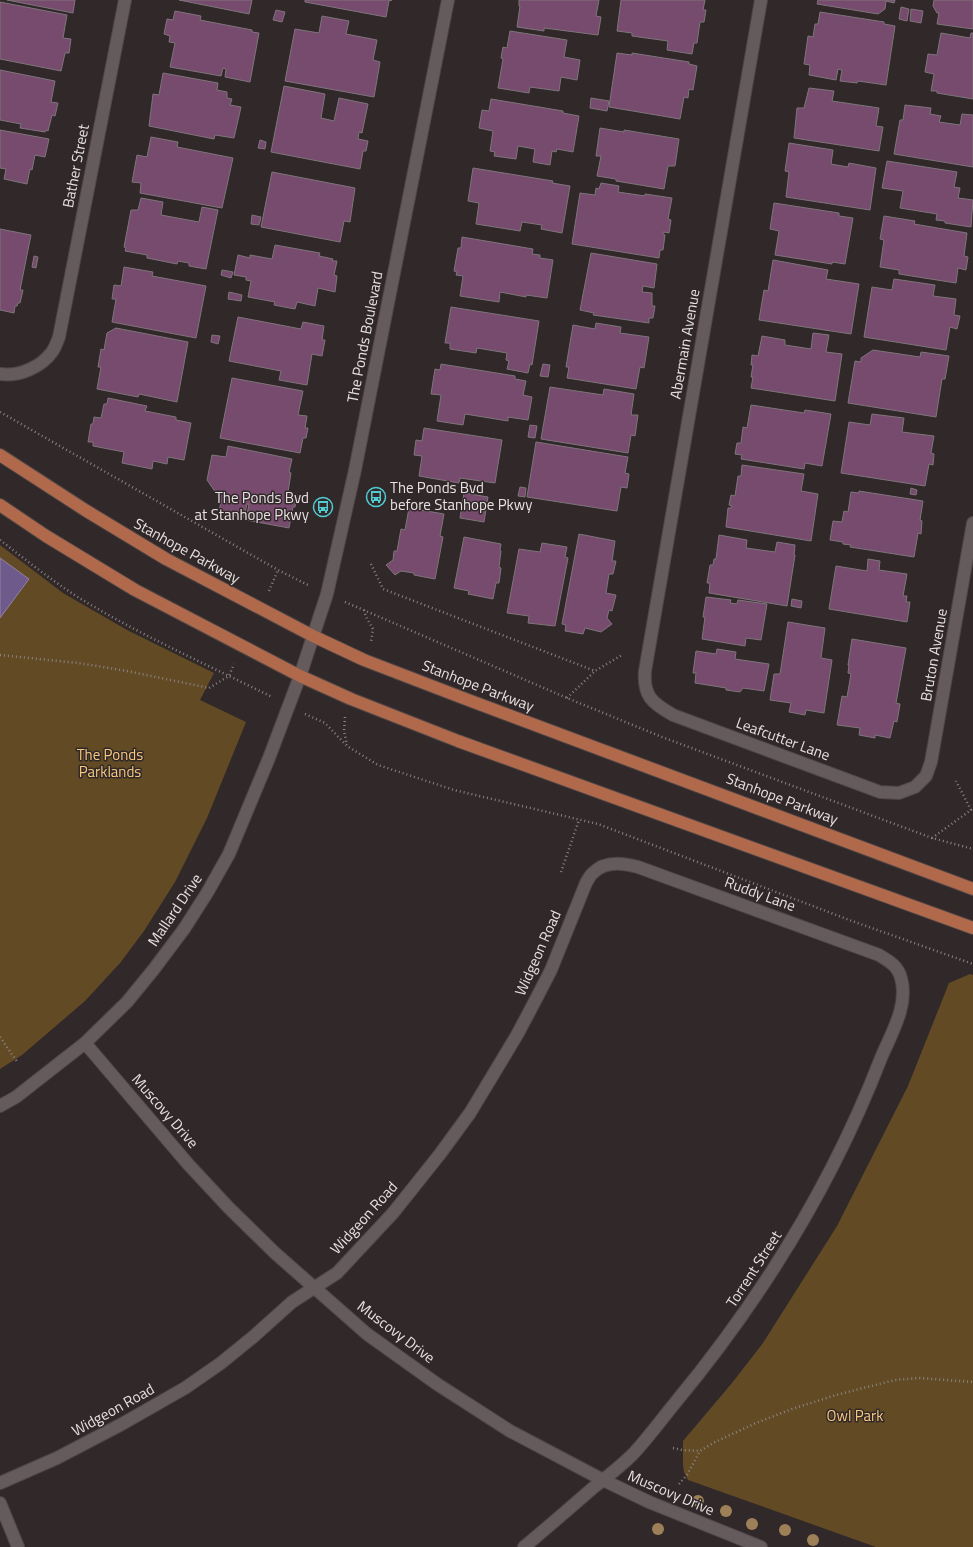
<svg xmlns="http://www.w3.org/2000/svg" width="973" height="1547" font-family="'Titillium Web',sans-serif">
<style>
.green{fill:#624b24}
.water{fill:#6e5b8b;stroke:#9283a5}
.building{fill:#774b6d;stroke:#7e757b}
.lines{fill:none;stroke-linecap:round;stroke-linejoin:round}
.minor-casing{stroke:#4f4647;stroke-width:14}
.major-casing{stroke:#4f4647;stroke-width:14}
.path{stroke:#8b8484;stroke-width:2.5;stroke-dasharray:1 3;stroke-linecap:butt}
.minor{stroke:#655b5c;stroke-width:12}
.major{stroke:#b0694a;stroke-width:12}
.tree{fill:#9e8058}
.labels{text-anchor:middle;stroke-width:3;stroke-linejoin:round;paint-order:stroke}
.street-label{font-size:15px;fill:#e7e1e1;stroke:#312829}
.poi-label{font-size:15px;fill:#e7e1e1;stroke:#312829;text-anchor:start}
.park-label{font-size:15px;fill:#f7c87e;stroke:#312829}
</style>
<rect width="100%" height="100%" fill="#312829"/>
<path class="green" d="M0 545 63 593 127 630 214 673 200 700 246 722 207 818 175 882 144 931 120 963 85 1001 22 1055 0 1069Z
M970 974 973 975V1547H876L688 1480 684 1472 683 1465V1441L732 1383 763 1343 837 1226 908 1086 949 983Z"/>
<path class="water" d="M0 558 29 579 0 618Z"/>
<path class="building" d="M7 0H75L73 13Z
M179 0H252L249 14Z
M305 0H392L389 1 386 17 305 2Z
M519 0H599L596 16 601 17 598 35 544 28V31L517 27 520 6H519Z
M621 0H705L703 10H706L704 22H700L697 43H694L692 54 667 50 668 41 632 36V33L617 31Z
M818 0H895L894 3 886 1 885 9 878 14 817 4Z
M934 0H973V29L937 24 939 13H937L933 6Z
M0 2 67 15 63 38 71 39 69 53H65L61 71 0 59Z
M901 7 909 9 907 21 899 19Z
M911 9 923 11 921 23 910 21Z
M276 10 285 12 282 22 273 20Z
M175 11 201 16 200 20 252 30V32L259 33 250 82 225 77 226 69 223 68 221 76 170 67 175 43 169 42 170 36 164 34 167 19 173 20Z
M820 12 884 22V24L895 26 886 85 858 81 857 83 840 81 842 70 838 69 836 80 809 75 810 65 804 64 808 36 813 37 815 24H818Z
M322 16 349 21 346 34 377 40 373 60 380 62 374 97 285 81 295 29 319 33Z
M510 31 567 40 564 57 580 60 577 80 561 77 559 91 530 87 529 93 498 88 503 59 501 58 503 47 507 48Z
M941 33 970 38 971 33H973V99L937 93V91H931L934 74 925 72 928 54 937 55Z
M617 53 632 55V53L689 62V64L697 66 693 90 689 89 688 98 684 97 680 119 609 107Z
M0 70 55 81 51 102 58 103 55 116 52 115 48 131 46 130 45 132 20 128 21 124 0 120Z
M163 73 218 83 217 90 227 92V98L232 99 230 105 241 107 234 138 215 135 214 139 149 126 153 94 159 95Z
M284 86 325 94 321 118 334 121 339 98 368 104 362 133 359 132 358 139 368 141 366 151H363L360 169 271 152Z
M809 88 834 91 832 101 879 108 876 126 883 127 879 151 794 138 797 108H804Z
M591 98 609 101 607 111 590 108Z
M491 99 563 111V113L579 116 573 152 557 149 556 152 552 151 550 165 533 162 535 149 518 146 516 159 494 156 495 152 490 151 493 131 479 128 482 110 489 111Z
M905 105 931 108 930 114 941 116 939 122 960 125 962 114 973 115V167L894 154 900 120H903Z
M600 128 624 132V130L679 139 675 166H668L664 189 616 181V179L597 176 601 156H596Z
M0 130 49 139 45 157 35 155 32 170 30 169 27 184 4 179 6 169 0 168Z
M151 137 178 142 177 147 233 158 222 208 140 193 141 183 132 182 137 155 147 157Z
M260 140 266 142 265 149 258 148Z
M789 143 833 150 831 164 848 167 849 163 876 168 870 210 786 197 789 172 785 171Z
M887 161 957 172 954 187 960 188 958 198 973 200 971 227 945 223V221L936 220 937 214 900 208 903 191 882 188Z
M473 168 553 181 552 183 570 186 562 233 541 229 542 225 522 222 520 231 476 224 479 203 468 201Z
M272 172 355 188 350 222 344 221 340 242 261 227Z
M601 183 619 186 618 192 645 196V194L672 198 668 219 671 220 669 233 663 232V234L665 235 663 250H660L659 258 572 244 580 193 595 195 596 188 599 189Z
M141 198 163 202 161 215 199 222 202 207 218 210 206 269 189 266V263L178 261 177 264 147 258V255L125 251 126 248 124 247 131 210H138Z
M774 203 839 213V216L853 218 845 264 832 262V264L775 255 779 231 770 229Z
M252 215 261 217 259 225 251 224Z
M884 216 915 221 914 224 967 233 964 256 968 257 966 270 958 268 956 283 899 274V270L880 267 884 240 880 239Z
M0 229 31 235 20 290H23L20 303H18L17 306H15L14 313 0 310Z
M462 237 533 249 532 254 540 255V258L553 260 547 298 526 295V297L500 292 499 302 460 296 463 276 456 275 457 272 454 271 458 248H461Z
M275 245 320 253 319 256 333 259 332 261H337L334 275 337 276 335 292 318 288 315 306 297 302 295 309 274 305 275 302 248 297 251 281 246 280V277L234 275 238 255 250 258V255L272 259Z
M591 253 657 264 654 288 643 286 642 292 652 293V306H655L653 318H649V323L593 315 594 313 580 310Z
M34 256 38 257 36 268 32 267Z
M773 260 828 270 826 279 859 284 851 334 759 320 764 290 768 291Z
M124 267 153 272 152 276 206 286 196 338 112 322 116 299H112L114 285 121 286Z
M222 270 233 272 231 278 221 275Z
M894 279 935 285 933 296 956 299 954 315 960 316 957 329 950 327 946 350 864 337 872 287 892 290Z
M229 292 242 295 241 301 228 299Z
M451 307 539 321 532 365 530 364 528 373 507 369 509 361 506 360 507 353 477 348 476 353 450 349V343H445Z
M238 317 301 329 303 322 324 326 322 340H325L322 356 312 354 307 385 279 380 281 371 229 361Z
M596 323 621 327 620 333 649 337 644 368 640 367 636 389 567 378 569 367H566L573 325 595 329Z
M116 328 188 342 177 402 139 394 138 397 97 389 101 367H98L101 349 104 350 107 333Z
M813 333 829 335 826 352 842 354 835 401 751 388 753 377H751L753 365H751L752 355 758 356 762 336 785 340V345L811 349Z
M212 335 220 336 218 344 211 342Z
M873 350 920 357 921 352 949 356 945 379H942L936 417 848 403 855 361 861 362V358Z
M441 364 515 376V379L526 381 523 395 532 397 528 420 508 417V421L465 414 463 425 437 421 441 395 431 394 435 369 440 370Z
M543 364 550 365 548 377 540 376Z
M232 378 303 391 298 415 307 416 305 428H308L306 438H303L300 453 220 438Z
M550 387 603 395 604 389 634 394 631 415H638L635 436 631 435 628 453 541 439Z
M108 398 147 406 145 411 176 417V420L191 423 184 460 168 457 167 464 153 461 152 469 122 463 124 452 93 446V442H88L91 424H93L94 417 101 418 104 404H107Z
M751 405 804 413 805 410 831 414 822 466 805 463 804 469 741 459 742 455 735 454 737 443H741L743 427 747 428Z
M872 414 904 418 902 432 934 436 931 453 934 454 933 465 929 464 925 486 841 473 849 422 870 425Z
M530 425 537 426 535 438 528 437Z
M424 428 502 440 495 483 460 478 459 483 419 476 422 456 414 455 416 440 422 441Z
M536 442 628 457 625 473 629 474 627 488 621 487 617 511 527 497Z
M228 446 292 459 289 472 291 473 288 492H291L290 495 297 496 295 507H293L289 528 246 520 249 504H247L244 517 219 513 221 500 207 480 212 455 226 457Z
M742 465 804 474 801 491 818 494 811 541 726 527 728 508H731L732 506 729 505 731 495 735 496 738 476H741Z
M520 487 526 488 525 497 518 496Z
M911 488 917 490 916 495 910 494Z
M859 491 923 501 920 520 922 521 921 534 918 533 914 557 850 547 851 545 843 544V542L830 540 833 521 842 522 844 511 848 512 851 492 859 493Z
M464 493 488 497 484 522 460 518Z
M409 508 444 514 440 536 443 537 435 579 414 575V573L401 571 395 575 386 565 393 560 394 551H397L401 529 405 530Z
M579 534 615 541 612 561H616L613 574H609L606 593 616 595 612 611 609 610 607 618 612 624 601 632 585 628 583 634 565 631 566 625 562 624Z
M719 535 747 540 746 548 775 552 777 542 795 545 794 555H795L787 606 709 593 710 583H707L710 565H713L714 559H716Z
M464 537 501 544 500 550 501 551 499 567 501 568 499 583H496L493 599 468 594 469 591 454 588Z
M542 543 567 547 565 557 568 558 555 626 528 623 529 616 507 613 519 549 540 552Z
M868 559 880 561 879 570 907 574 903 596H907L906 602H910L907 622 829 609 836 566 867 571Z
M706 597 731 600 730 603 737 604 738 600 767 604 761 640 746 638 745 646 702 639 705 617H703Z
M792 599 802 601 801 608 791 606Z
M788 622 825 628 821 658 832 660 824 713 806 710 805 715 789 712 791 703 770 700 774 674H780Z
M852 639 906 648 896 703 900 704 897 722 894 721 890 738 875 735V738L859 735 860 728 837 725 842 696 847 697 851 674 848 673 849 665H848Z
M717 649 736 652 735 659 769 664 764 691 743 688 740 692 726 690V688L695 683 696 673H693L696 651 716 654Z"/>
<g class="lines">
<g class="minor-casing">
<path id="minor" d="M761 0 645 671C643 696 652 703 673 715L880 792 899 793 915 787 926 776 931 762 973 523
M0 374C19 377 41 367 52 352 55 348 57 342 59 337L125 0
M85 1043 188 1164 229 1208 275 1253 367 1334 437 1384 510 1431 603 1480 649 1502 761 1547
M0 1106 16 1097 85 1043 127 1002 154 969 184 929 207 893 229 854 269 758 300 676 327 594 355 470 448 0
M0 1483 57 1458 122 1424 185 1388 221 1363 253 1337 292 1302 337 1273 393 1213 440 1154 470 1113 517 1035 535 1001 551 970 586 883C588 880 590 875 593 873 605 860 624 863 638 867L879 955C889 961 898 966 901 978 909 1005 891 1034 881 1058 832 1185 762 1298 675 1403 661 1420 648 1438 633 1454 621 1466 607 1477 594 1487 571 1507 548 1527 524 1547
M0 1503 18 1547"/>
</g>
<g class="major-casing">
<path id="major" d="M0 455 85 510 166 559 313 636 364 660 463 698 973 889
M0 505 46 536 135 590 300 676 351 699 458 741 973 928"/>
</g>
<path class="path" d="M0 412 278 570 308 585
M0 540C26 560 52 581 81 599 142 636 208 665 272 697
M371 564 383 589 595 671 622 655
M269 591 278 570
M345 602 567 698 662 737 932 838 973 849
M364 610 366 617 373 629 371 642
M0 655 78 663 127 671 209 688 229 676 234 664
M567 698 595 671
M305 714 325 723 347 746 378 765 454 790 598 824 852 921 973 964
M345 717 344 731 347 745
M932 838 971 810 956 781
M561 872 579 820
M0 1037 18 1063
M673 1448 682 1450 700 1451
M679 1484 687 1475 700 1451 713 1443 756 1423 792 1409 836 1395 895 1380 919 1378 973 1382"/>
<use href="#minor" class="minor"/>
<use href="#major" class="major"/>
</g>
<g class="tree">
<circle cx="698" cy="1501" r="6"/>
<circle cx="726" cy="1511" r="6"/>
<circle cx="752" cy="1524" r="6"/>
<circle cx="658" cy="1529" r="6"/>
<circle cx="785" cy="1530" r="6"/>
<circle cx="813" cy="1540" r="6"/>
</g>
<defs>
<g id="bus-ring" transform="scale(1)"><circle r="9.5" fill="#312829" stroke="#51ccd2" stroke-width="1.5"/><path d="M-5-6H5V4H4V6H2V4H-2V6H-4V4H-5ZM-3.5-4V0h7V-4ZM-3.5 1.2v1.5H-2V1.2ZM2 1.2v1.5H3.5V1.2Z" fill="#51ccd2"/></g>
</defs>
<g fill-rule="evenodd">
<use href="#bus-ring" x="376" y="497"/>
<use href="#bus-ring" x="323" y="507"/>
</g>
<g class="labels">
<g class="street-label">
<text transform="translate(76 166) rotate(-79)" y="5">Bather Street</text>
<text transform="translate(365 337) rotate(-79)" y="5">The Ponds Boulevard</text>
<text transform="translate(685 344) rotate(-80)" y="5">Abermain Avenue</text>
<text transform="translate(187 551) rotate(29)" y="5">Stanhope Parkway</text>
<text transform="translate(934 655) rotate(-80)" y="5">Bruton Avenue</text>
<text transform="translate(478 686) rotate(21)" y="5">Stanhope Parkway</text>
<text transform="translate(783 739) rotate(20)" y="5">Leafcutter Lane</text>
<text transform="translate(782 799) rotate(21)" y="5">Stanhope Parkway</text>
<text transform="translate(760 894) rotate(20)" y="5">Ruddy Lane</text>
<text transform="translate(175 910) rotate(-56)" y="5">Mallard Drive</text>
<text transform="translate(538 953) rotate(-66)" y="5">Widgeon Road</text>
<text transform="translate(165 1111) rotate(49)" y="5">Muscovy Drive</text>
<text transform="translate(364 1218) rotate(-48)" y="5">Widgeon Road</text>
<text transform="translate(754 1269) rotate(-57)" y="5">Torrent Street</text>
<text transform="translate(396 1332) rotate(37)" y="5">Muscovy Drive</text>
<text transform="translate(113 1410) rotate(-29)" y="5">Widgeon Road</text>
<text transform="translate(671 1493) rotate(23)" y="5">Muscovy Drive</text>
</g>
<g class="poi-label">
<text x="390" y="493">The Ponds Bvd<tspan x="390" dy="17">before Stanhope Pkwy</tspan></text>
<text x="309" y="503" text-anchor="end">The Ponds Bvd<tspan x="309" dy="17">at Stanhope Pkwy</tspan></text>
</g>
<g class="park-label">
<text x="110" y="760">The Ponds<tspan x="110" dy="17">Parklands</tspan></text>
<text x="855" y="1421">Owl Park</text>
</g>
</g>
</svg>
